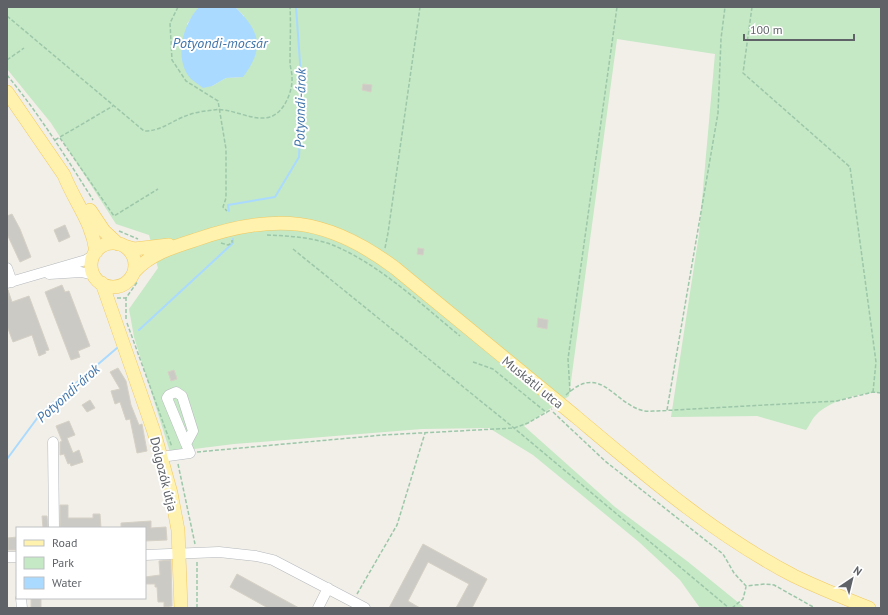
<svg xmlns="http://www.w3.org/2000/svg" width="888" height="615" font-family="'PT Sans',sans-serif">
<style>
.green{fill:#c5e8c5}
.water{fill:#aadaff}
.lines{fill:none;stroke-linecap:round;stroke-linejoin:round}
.stream{stroke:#aadaff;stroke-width:2}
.building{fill:#cccac5;stroke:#d6d1c6}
.minor-casing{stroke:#b5b8bc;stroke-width:11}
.major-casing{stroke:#f2c960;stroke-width:14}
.path{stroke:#9cc7a9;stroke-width:1.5;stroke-dasharray:4 2;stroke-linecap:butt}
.minor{stroke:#fff;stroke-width:10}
.major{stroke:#fff2af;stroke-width:13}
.labels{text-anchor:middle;stroke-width:4;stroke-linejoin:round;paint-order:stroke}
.street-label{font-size:13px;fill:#5f6368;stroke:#fff}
.water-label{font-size:14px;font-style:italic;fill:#4174aa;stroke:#fff}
</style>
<rect width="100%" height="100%" fill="#f1efe8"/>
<path class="green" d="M7 7H199L187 24 212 86 226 78 243 77 244 16 235 7H881V393C864 391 829 401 817 414 812 418 810 425 806 430L757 416 671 417 699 234 715 54 617 39 569 396 524 426 615 507 687 561 745 608H700L680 580 639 542 533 455 489 428 422 429 234 444 170 452 134 337 129 309 158 268 149 235 116 224 51 123 7 69Z"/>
<path class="water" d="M199 7H235C260 31 265 48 243 77L226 78 212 86 203 88C199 85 195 82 191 79 173 59 183 24 199 7Z"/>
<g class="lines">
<path class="stream" d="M229 211 228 205 275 197 299 157 302 90 296 7
M139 330 233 243V239
M7 459 41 413 117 348"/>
</g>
<path class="building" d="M363 84 372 85 371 92 362 90Z
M12 214 20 229 31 257 20 262 7 234V216Z
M65 225 70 237 59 242 54 230Z
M418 248 424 249 423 255 417 254Z
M62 285 65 292 69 291 90 346 78 351 80 357 71 360 45 292Z
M8 290 12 302 29 296 49 350 45 351 46 353 39 356 32 335 13 342 7 326Z
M538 318 548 320 547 329 537 327Z
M118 368 126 381 131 405 139 425 142 424 147 451 137 453 130 419 126 420 120 402 115 404 111 391 120 389 110 372Z
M174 370 177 379 171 381 168 372Z
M90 400 95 408 87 412 82 405Z
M69 421 75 435 67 438 73 453 79 450 83 462 71 466 70 463 68 464 64 454 60 455V442L62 441 56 426Z
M60 505H68V518H93V514H100L101 528H60Z
M42 516H47L48 528H43Z
M151 521V528L166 527 167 540 145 541V528H121V523Z
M17 537V550H8V538Z
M423 544 487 579 472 608H456L469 584 428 562 408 601 420 608H389Z
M171 560 172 606 164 607V602H158L157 587H155V584H145V577L160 575 159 561Z
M237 574 277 596 299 608H268L230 587Z
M31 598H41V608H31Z"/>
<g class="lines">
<g class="minor-casing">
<path id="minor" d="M7 268 12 282
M49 274 81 272 94 275
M7 283 86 260 94 255
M53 442 54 528
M161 457 190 453 186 444 193 431 182 396 176 392 169 395 167 398 186 444
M145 555 219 552 256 556 273 560 365 608
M7 557H17
M21 598 22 608
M318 608 328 588"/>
</g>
<g class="major-casing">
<path id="major" d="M7 92 64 175C75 203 92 221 96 252
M90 210 104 231 118 244
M91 265a22 22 0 1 1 44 0a22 22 0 1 1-44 0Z
M124 246 134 249 169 245
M134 272C150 254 173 247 195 240 275 212 327 217 395 268 455 318 515 367 575 416 644 474 713 534 794 576 819 588 844 598 869 608
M102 283 154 432 171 493 178 530 181 608"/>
</g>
<path class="path" d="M178 7 170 23 172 60 186 81 218 101 226 149V198L223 207 227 211
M752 7 743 73 850 167 876 362 873 392
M7 16 144 131C160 131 169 123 183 117 192 113 203 111 213 110 232 107 251 122 270 117 284 113 293 91 292 77 292 72 290 67 290 62 290 43 291 25 290 7
M7 60 24 48
M7 75C39 114 66 157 93 200
M60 138 114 216 158 189
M55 140 113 106
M119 231 138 239
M267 235C288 236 310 237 330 244 377 262 422 305 460 336
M221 243 228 245 232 243V240
M385 248 388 233 420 7
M293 249 514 428 729 608
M117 298H126
M126 319V298L138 281
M127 323 172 447
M473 362 493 369 547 413
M570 392 568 359 617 7
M566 395C600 363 612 401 641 410 646 412 652 411 657 411L837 401 873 392 881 393
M667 410 718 113 721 39 725 7
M553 412 605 461 723 554 734 573 746 586 765 584 774 585 815 608
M197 452 383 435 514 428 528 423 552 409
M178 464 195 544
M197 562V608
M357 594 397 525 425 433
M732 608 743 599 746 587"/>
<use href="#minor" class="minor"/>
<use href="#major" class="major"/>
</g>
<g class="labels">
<g class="street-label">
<text transform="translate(533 382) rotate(39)" y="5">Muskátli utca</text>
<text transform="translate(164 474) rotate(76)" y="5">Dolgozók útja</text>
</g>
<g class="water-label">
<text x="220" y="48">Potyondi-mocsár</text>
<text transform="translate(300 108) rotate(-89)" y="5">Potyondi-árok</text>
<text transform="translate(68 393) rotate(-42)" y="5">Potyondi-árok</text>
</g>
</g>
<rect width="888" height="615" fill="none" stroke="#5f6368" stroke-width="16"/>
<rect x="16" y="527" width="130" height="72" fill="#ffffff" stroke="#bfc1c3"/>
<rect x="24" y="540" width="20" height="6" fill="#fff2af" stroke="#bfc1c3"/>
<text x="52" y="547" font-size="12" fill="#5f6368">Road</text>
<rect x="24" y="557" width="20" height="12" fill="#c5e8c5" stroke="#bfc1c3"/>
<text x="52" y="567" font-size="12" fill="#5f6368">Park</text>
<rect x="24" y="577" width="20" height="12" fill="#aadaff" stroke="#bfc1c3"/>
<text x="52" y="587" font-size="12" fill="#5f6368">Water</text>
<g transform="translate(852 579) rotate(35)" stroke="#ffffff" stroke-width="3" paint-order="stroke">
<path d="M0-3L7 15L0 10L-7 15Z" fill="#5f6368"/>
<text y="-6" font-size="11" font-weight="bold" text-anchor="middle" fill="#5f6368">N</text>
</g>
<path d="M744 34v6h110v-6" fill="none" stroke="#5f6368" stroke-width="2"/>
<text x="750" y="34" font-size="12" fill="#5f6368" stroke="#ffffff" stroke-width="3" paint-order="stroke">100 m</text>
</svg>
